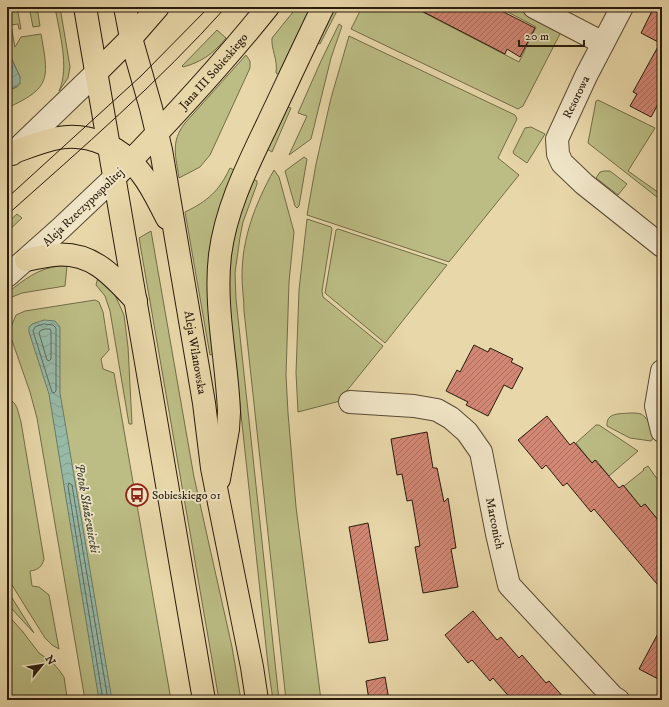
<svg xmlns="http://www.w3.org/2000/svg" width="669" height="707" font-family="'IM FELL DW Pica',serif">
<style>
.grass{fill:#bbbd84;stroke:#726c48}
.water{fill:url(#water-waves);stroke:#6b7a6a}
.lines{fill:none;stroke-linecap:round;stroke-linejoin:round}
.shore{stroke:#606a5a;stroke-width:1}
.building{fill:url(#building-hatch);stroke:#291b0c}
.minor-casing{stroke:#594a33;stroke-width:24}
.major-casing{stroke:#291b0c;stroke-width:24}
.minor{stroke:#f0e5c7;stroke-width:22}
.major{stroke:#e8d7a9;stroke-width:22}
.tram{stroke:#291b0c;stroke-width:1}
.labels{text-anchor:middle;stroke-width:3.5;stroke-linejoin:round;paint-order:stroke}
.street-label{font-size:12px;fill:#291b0c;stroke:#f0e5c7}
.poi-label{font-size:12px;fill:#291b0c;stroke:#f0e5c7;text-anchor:start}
.water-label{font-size:13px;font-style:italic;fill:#4a4b3b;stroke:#f0e5c7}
</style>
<defs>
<pattern id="water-waves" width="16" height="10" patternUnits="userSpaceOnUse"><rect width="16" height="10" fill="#97baa8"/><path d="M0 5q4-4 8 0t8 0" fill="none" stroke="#829f8f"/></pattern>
<pattern id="building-hatch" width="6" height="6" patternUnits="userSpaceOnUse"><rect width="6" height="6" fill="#d28774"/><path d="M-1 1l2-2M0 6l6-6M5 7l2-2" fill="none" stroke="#aa6e5e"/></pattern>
</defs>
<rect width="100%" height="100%" fill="#e8d7a9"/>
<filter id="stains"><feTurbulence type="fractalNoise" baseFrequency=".005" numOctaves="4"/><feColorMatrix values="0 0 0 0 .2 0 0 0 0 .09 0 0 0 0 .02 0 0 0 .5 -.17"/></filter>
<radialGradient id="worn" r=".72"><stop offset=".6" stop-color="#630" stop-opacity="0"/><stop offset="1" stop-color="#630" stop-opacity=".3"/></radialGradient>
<path class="grass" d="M7 7H17L21 29H19L18 24 11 25 15 47 21 37 41 34C49 79 51 88 7 108V91L17 87 20 77 7 49 8 35Z
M29 7H37L40 26 33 27Z
M55 7H60L70 67 68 78 59 91C70 67 59 32 55 7Z
M297 7H311L279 75 276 73C278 59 271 50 272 38Z
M334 7H339L320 44 318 43Z
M362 7H413L519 62 536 27 508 12 510 7H516L560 29 561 32 523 106 518 109 351 29Z
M339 24 342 26 331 58 311 139 289 155 307 116 298 113 321 61Z
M217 30 226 38C214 53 202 62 183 67L182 66Z
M349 36 515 115 517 119 498 158 519 175 449 262 307 215 316 164 331 98Z
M246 55 250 61V68L210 155 200 167 179 178C176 157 170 142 185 123Z
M598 100 655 128 628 171 662 195V201L588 143 596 101Z
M287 107 291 108 272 152 267 149Z
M531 127 545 134 527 163 514 154 513 152 525 128Z
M304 157 307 159 299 206 297 208 295 206 285 171Z
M230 168 234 170 214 354 210 355 185 212C208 201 219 191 230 168Z
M274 170 279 177 294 232 289 282 286 375 288 413 296 507 321 700H286L244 311C244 299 242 288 242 276 242 238 255 204 274 170Z
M604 171H610L627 184 618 195 596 178 600 172Z
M253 179 257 181V184L243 222 240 237 235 273 236 299 279 700H273L268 665 231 321C230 306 228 290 229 274 230 241 241 210 253 179Z
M17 214 22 218 7 232V223Z
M307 219 331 227 332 229 322 291 323 297 383 346 345 393 340 401 298 412 296 373 299 290Z
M338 229 447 265 385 343 325 293 336 230Z
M151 231 194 477 232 647 241 700H219L139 238Z
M60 266H67L65 286 22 293 7 299V293C24 280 38 268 60 266Z
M98 277 115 295 124 315 128 347 132 424H129L110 311 105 296 96 285Z
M95 300 99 302 103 312 109 350 101 359 103 369 114 373 171 700H85L37 418 30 392 9 332 16 315 25 311Z
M7 399C18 401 18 413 21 422L44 559C42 567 38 570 30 571L32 586 39 587 49 595 59 649 52 645 45 638 7 577Z
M631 413C634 413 638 413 641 414 648 418 655 430 654 437L651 441 630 438 607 426C606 412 620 414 631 413Z
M596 425H599L638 451 609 476 596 460 592 463 576 443Z
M648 466 662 486 661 524 645 504 641 507 624 486 644 470 643 469Z
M7 590 34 633 11 608 7 602Z
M7 614 23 632 39 653 53 663 59 670 64 677 67 697 63 700H7Z"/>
<path class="water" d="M7 49 20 77V84L17 86 7 91Z
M44 320 55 321 60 327V393L112 700H99L49 394 29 332V327L32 324Z"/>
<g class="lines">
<path class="shore" d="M44 324 53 325 56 328V391L54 393 52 392 33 331 35 327Z
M45 329H50L51 331V359L49 361 47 360 39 333 40 331Z
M103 700 68 486 69 483 72 485 108 700"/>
</g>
<path class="building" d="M414 7H494L535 28 520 57 507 49 505 54Z
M654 7H662V97L651 117 630 106 637 94 633 92 660 43 641 33Z
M474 345 488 352 490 348 513 359 511 362 523 368 512 389 504 385 488 416 466 405 468 402 446 391 457 370 460 372Z
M547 416 570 445 574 442 592 463 595 460 619 488 623 485 641 507 645 504 662 525V590L594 509 591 512 567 483 563 486 546 465 542 469 518 440Z
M427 432 433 468H437L444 502 448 498 456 548 451 549 458 587 423 593 415 547 420 546 412 500 407 501 402 474 397 475 391 439Z
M368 523 388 640 369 643 349 527Z
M473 611 497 640 501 637 519 658 522 655 546 683 549 681 566 700H512L493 678 490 681 472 660 468 663 445 635Z
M662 626V681L639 669Z
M385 677 389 700H369L366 681Z"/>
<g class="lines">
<g class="minor-casing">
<g id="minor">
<path d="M534 7 603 43"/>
<path d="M622 7 586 76 557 139 558 154 562 163 584 184 662 246"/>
<path d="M12 154 96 73"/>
<path d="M7 276 60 229 114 178"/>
<path d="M662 371 656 406 662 431"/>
<path id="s1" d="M350 402 414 406 437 410 451 418 467 432 481 452 497 534 509 585 613 697 618 700"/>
</g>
</g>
<g class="major-casing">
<g id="major">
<path d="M85 7 204 700"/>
<path id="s2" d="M125 7 131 38 151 108 161 150 204 403 212 468 252 667 257 700"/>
<path d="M96 73 131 38 158 7"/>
<path d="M14 152C28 147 43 141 58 138 89 132 123 148 141 173 152 187 159 203 167 218"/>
<path id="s3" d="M114 178C168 123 220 67 268 7"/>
<path d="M26 260C35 258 44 256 53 255 92 251 112 275 136 301"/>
<path d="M219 479 228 429 229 412C227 360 214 307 220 255 226 208 247 167 267 125 286 85 304 46 323 7"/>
</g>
</g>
<use href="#minor" class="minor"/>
<use href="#major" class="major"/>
<path class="tram" d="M7 198 141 76 209 7
M7 215C82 148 159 82 226 7"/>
</g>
<defs>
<g id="bus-ring" transform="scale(1.15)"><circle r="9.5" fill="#f0e5c7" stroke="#8f2418" stroke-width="1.5"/><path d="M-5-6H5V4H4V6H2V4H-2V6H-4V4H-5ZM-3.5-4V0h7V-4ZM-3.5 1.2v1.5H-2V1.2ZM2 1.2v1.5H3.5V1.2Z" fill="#8f2418"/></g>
</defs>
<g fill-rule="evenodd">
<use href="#bus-ring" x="137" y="495"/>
</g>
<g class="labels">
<g class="street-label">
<text dy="4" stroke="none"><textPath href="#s3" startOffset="146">Jana III Sobieskiego</textPath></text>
<text transform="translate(576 97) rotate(-64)" y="4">Resorowa</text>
<text transform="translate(83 207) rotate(-44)" y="4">Aleja Rzeczypospolitej</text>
<text dy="4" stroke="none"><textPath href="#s2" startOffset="353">Aleja Wilanowska</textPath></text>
<text dy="4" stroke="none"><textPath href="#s1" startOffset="222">Marconich</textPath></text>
</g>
<g class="poi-label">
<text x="152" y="499">Sobieskiego 01</text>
</g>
<g class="water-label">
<text transform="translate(88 508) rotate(80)" y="5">Potok Służewiecki</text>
</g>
</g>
<rect width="669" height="707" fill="none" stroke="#e8d7a9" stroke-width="24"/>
<rect x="8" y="8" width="653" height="691" fill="none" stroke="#291b0c" stroke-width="2"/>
<rect x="12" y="12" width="645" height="683" fill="none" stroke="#291b0c"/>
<g transform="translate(42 665) rotate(60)" stroke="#f0e5c7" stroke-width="3" paint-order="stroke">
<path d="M0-3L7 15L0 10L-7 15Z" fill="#291b0c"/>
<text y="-6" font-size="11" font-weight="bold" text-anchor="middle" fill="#291b0c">N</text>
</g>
<path d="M519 40v6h65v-6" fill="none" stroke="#291b0c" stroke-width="2"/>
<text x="525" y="40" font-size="12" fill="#291b0c" stroke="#f0e5c7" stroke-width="3" paint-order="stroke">20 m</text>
<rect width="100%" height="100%" filter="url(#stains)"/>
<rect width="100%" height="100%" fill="url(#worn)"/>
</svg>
